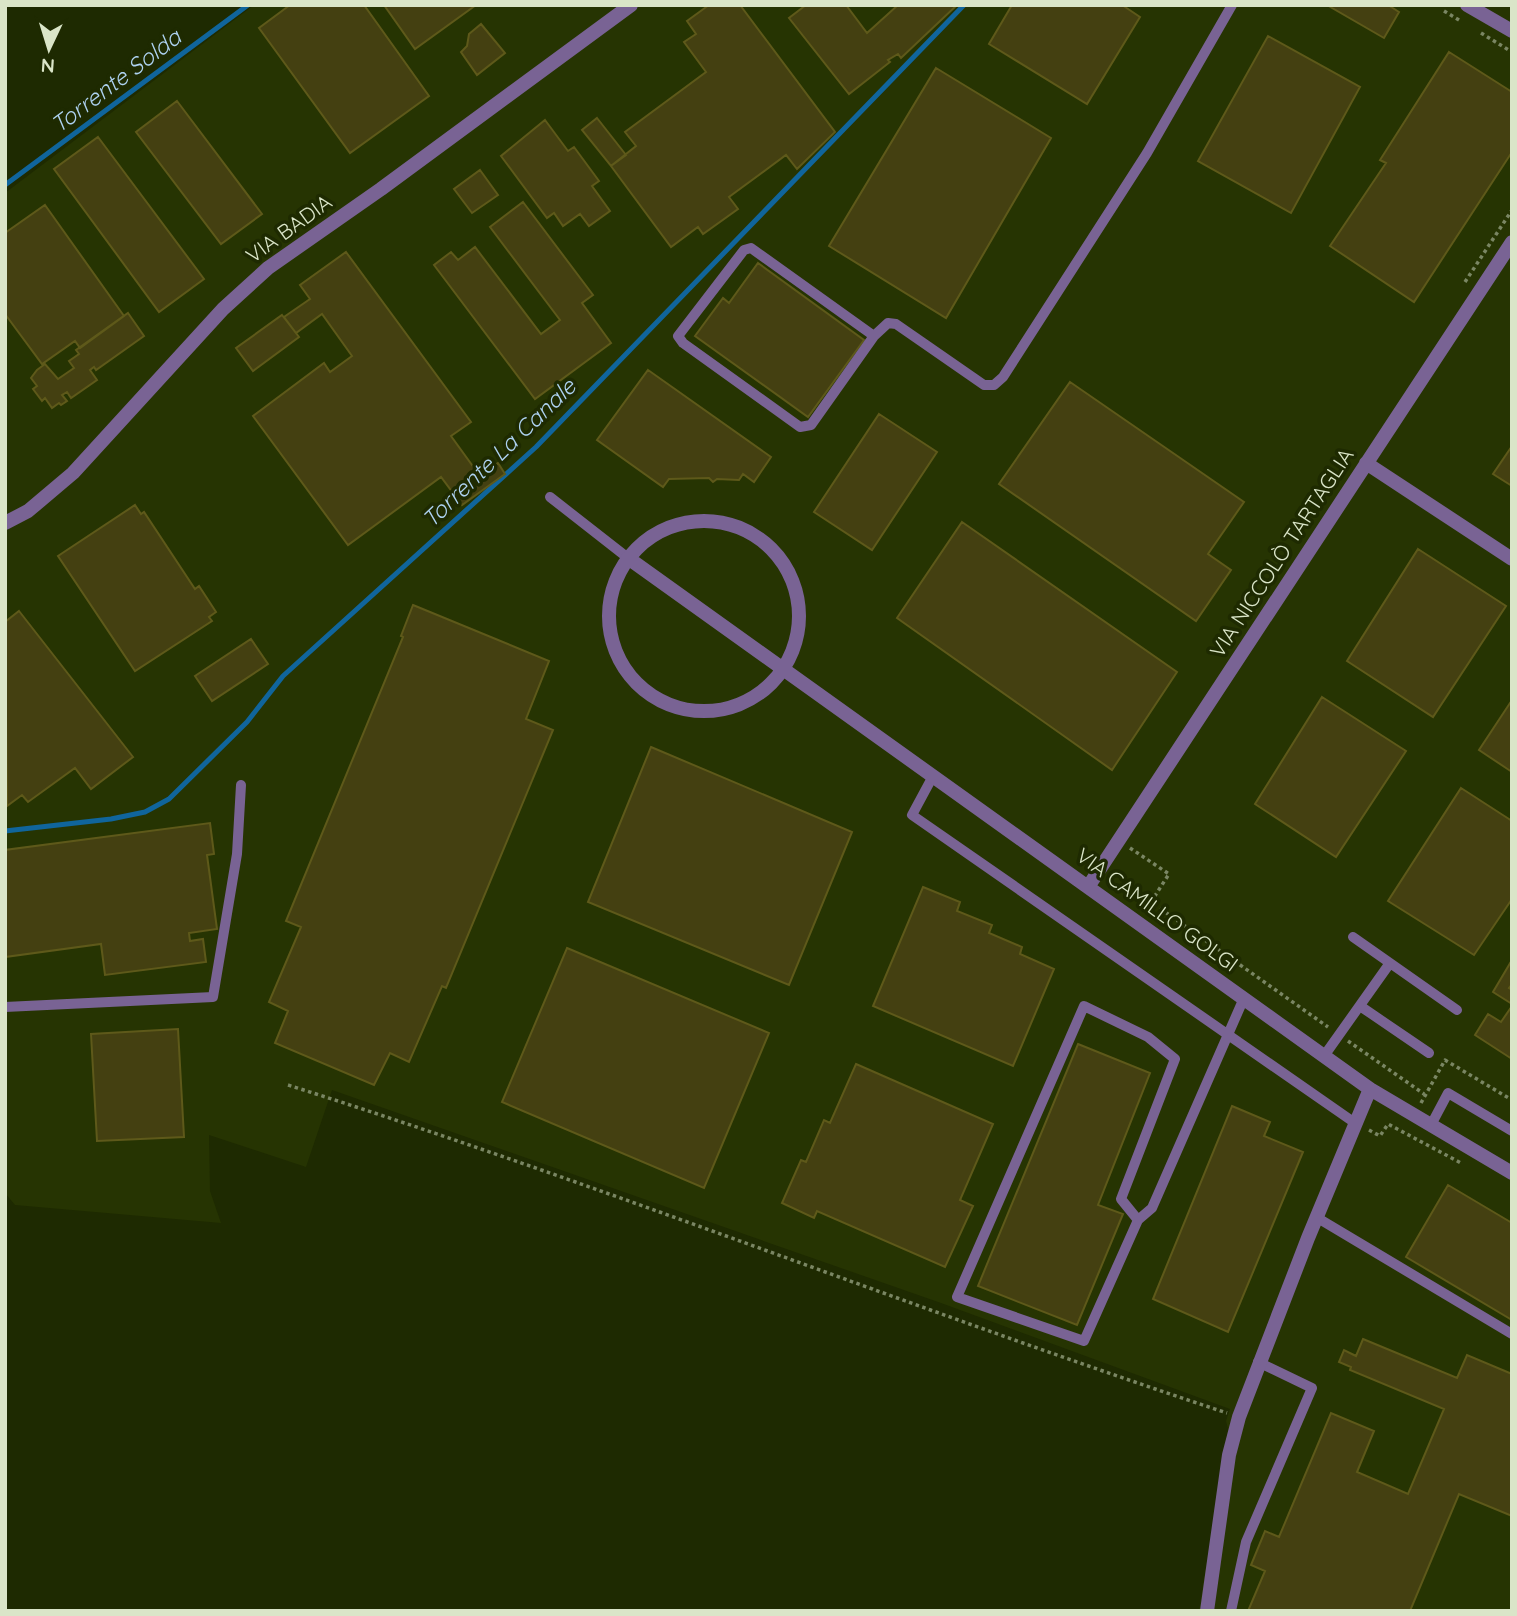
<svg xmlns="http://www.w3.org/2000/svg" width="1517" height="1616" font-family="Quicksand,sans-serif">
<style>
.built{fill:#263402}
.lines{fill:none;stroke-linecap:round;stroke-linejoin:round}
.stream{stroke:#10659c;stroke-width:5}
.building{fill:#444011;stroke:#5e591a;stroke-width:2}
.path{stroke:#7a8663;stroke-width:3.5;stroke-dasharray:3.5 3.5;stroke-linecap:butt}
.lane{stroke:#796394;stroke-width:10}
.street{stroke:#796394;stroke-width:14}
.labels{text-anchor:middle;stroke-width:7;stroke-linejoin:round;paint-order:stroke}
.street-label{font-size:21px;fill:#dae5c8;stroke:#1e2a01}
.water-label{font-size:23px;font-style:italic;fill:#aed2f1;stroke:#1e2a01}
</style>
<rect width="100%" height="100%" fill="#1e2a01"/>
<path class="built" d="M254 5H1512V1611H1199L1228 1429 1226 1421 1230 1409 941 1303 332 1090 306 1167 209 1135 210 1191 221 1223 15 1205 5 1193V193Z"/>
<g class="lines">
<path class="stream" d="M5 185 248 5
M5 831 111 819 145 812 169 799 247 722 283 676 536 447 964 5"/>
</g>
<path class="building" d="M290 5H364L429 96 350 153 259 28Z
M384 5H476L415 49Z
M709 5H740L835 132 797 169 786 155 729 197 738 209 703 234 698 227 671 247 611 166 636 146 625 132 706 72 684 42 696 34 687 21Z
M806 5H846L867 33 898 5H957L901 58 898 54 888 60 890 62 849 94 789 18Z
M1012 5H1122L1140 17 1087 104 989 44Z
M1327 5H1388L1399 12 1384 38Z
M481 24 505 53 477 75 461 52 467 46 469 34Z
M1268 36 1360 87 1291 213 1198 161Z
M1449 52 1512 92V152L1414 302 1330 246 1386 163 1380 160Z
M936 68 1051 138 946 318 829 246Z
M177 101 262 214 221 244 136 132Z
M597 118 626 155 611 166 582 130Z
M545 120 568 151 574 147 599 181 592 186 610 211 589 226 580 214 563 226 554 213 547 218 501 156Z
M98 137 204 279 159 312 54 169Z
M480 170 498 195 472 213 454 189Z
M523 202 593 295 582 303 611 343 535 399 434 265 451 252 458 260 475 247 541 334 560 320 490 227Z
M45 205 124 316 80 348 75 341 42 364 5 314V233Z
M346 252 471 422 451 436 480 476 498 463 505 474 462 505 441 477 348 545 253 416 324 363 330 372 352 356 322 314 296 333 284 317 310 299 300 285Z
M758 263 864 340 808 417 695 336 723 298 729 303Z
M128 313 144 336 96 370 94 367 90 370 97 380 71 398 67 392 62 395 67 401 61 405 59 403 52 408 45 398 42 401 33 389 37 386 31 378 37 370 45 364 58 379 74 368 69 361 79 354 76 350Z
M282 315 299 337 253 371 236 348Z
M648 370 771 457 754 482 743 474 739 480 717 479 713 482 709 478 669 479 663 487 597 440Z
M1070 382 1244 502 1208 554 1231 570 1196 621 999 484Z
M879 414 937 452 872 550 814 512Z
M1512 446V486L1493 474Z
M135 505 141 514 144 512 195 589 199 586 216 612 209 617 212 621 135 671 58 556Z
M962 522 1177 672 1112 770 897 618Z
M1418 549 1506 606 1433 717 1347 661Z
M413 605 549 661 526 719 553 730 446 988 442 986 409 1062 390 1053 374 1085 275 1043 288 1011 269 1002 301 927 286 921 403 637 401 636Z
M19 611 133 757 91 789 75 768 28 802 22 795 7 806 5 622Z
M251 639 268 664 212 701 195 676Z
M1322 697 1406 751 1336 857 1255 804Z
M1512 700V772L1479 750Z
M651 747 852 832 789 985 588 902Z
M1461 788 1512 821V899L1474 955 1388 901Z
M210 823 214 854 207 855 217 929 189 933 190 941 203 939 206 962 105 975 101 944 5 957V850Z
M923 887 960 902 957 911 992 925 989 933 1022 947 1020 954 1054 969 1013 1066 873 1006Z
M567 948 769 1033 704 1188 502 1102Z
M1512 960V984L1509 988 1512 990V1004L1493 992Z
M1512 1006V1059L1475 1035 1488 1014 1501 1022Z
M178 1029 184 1137 97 1141 91 1034Z
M1078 1044 1150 1073 1098 1205 1123 1214 1077 1325 978 1286Z
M856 1064 993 1124 960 1200 973 1206 945 1267 817 1211 814 1218 782 1203 801 1160 806 1162 824 1120 830 1123Z
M1232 1106 1270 1122 1264 1136 1303 1152 1228 1332 1153 1299Z
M1448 1185 1512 1223V1320L1406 1257Z
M1363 1339 1457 1378 1467 1355 1512 1374V1516L1459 1494 1410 1611H1248L1265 1571 1251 1565 1265 1531 1279 1537 1331 1413 1374 1431 1357 1472 1408 1494 1444 1409 1350 1370 1351 1367 1339 1362 1344 1350 1356 1356Z"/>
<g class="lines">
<path class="path" d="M1444 11 1459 20
M1481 33 1512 52
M1465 282 1512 210
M1130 848 1169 874 1151 902 1328 1027
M1348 1041 1424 1094
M288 1085C604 1185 912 1309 1227 1413
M1421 1103 1445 1060 1512 1100
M1369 1130 1380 1136 1388 1124 1461 1163"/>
<path class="lane" d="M874 336 751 248 744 250 678 336 683 343 800 427 811 425 874 336 888 323 896 324 984 385H994L1003 377 1147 153 1232 5
M550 497 628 558
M933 776 912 815 1355 1123
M1353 937 1457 1010
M1084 1006 1148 1037 1175 1059 1121 1199 1138 1220 1084 1341 957 1297Z
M1360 1006 1429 1053
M5 1007 213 997 237 854 241 785
M1324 1056 1390 963
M1431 1125 1448 1093 1512 1131
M1316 1217 1512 1334
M1138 1220 1152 1208 1244 998
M1231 1611 1246 1542 1312 1388 1258 1362"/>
<path class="street" d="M1467 5 1512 31
M1366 463 1512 559
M609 616a95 95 0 1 1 190 0a95 95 0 1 1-190 0Z
M5 523 28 511 73 473 223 309 268 268 381 189 631 5
M628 558 1370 1089 1512 1173
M1088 887 1512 242
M1207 1611 1229 1455 1239 1417 1308 1238 1370 1089"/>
</g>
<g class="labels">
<g class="street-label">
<text transform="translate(289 229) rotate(-36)" y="7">VIA BADIA</text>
<text transform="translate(1282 553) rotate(-57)" y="7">VIA NICCOLÒ TARTAGLIA</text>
<text transform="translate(1157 910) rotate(36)" y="7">VIA CAMILLO GOLGI</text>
</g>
<g class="water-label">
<text transform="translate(116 81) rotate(-37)" y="8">Torrente Solda</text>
<text transform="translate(499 453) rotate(-44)" y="8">Torrente La Canale</text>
</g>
</g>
<rect width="1517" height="1616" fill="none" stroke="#dae5c8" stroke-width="14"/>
<g transform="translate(49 49) rotate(184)" stroke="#1e2a01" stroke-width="5" paint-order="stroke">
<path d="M0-5L12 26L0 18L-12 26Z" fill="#dae5c8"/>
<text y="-10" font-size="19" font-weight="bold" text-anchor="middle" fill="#dae5c8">N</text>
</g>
</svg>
